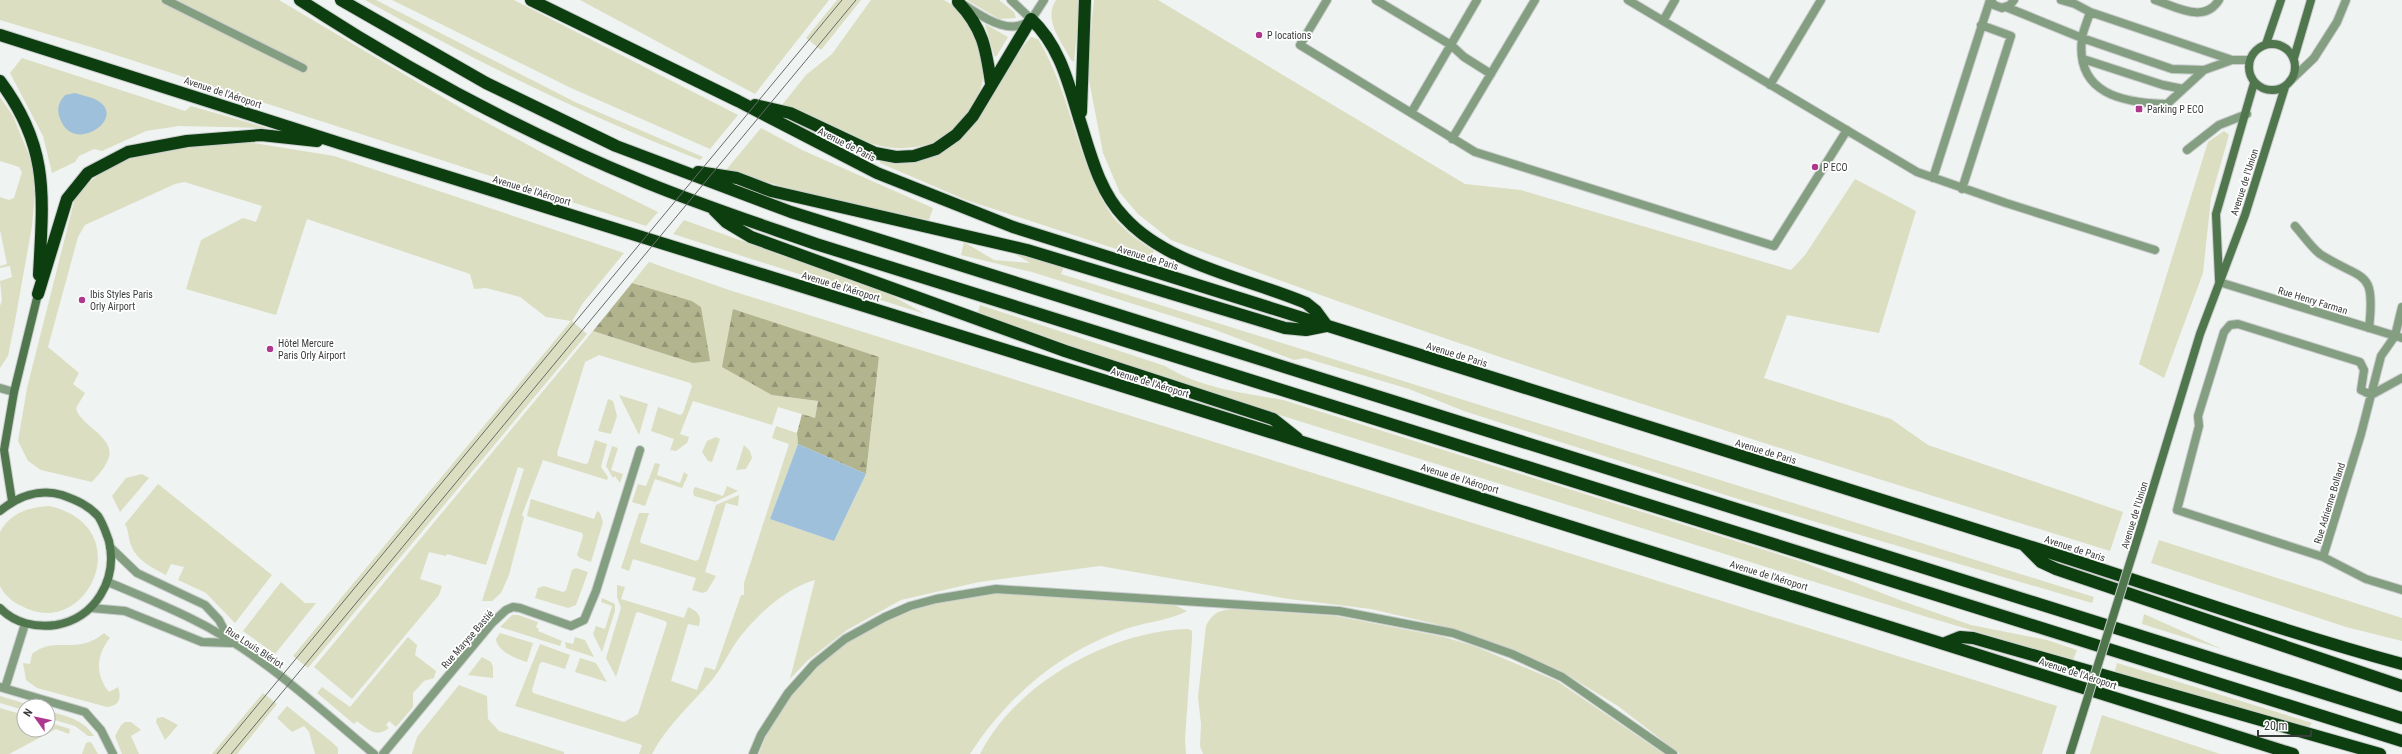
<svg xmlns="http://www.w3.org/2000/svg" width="2402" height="754" font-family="'Roboto Condensed',sans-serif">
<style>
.green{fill:#dbdec1}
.forest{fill:url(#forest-firs)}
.water{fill:#9ec0db}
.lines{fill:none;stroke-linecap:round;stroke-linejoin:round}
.lane-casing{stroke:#cbcecd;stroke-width:10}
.street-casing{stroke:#cbcecd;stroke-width:10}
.secondary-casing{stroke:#cbcecd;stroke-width:10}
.highway-casing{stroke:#cbcecd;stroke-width:14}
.lane{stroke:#849e82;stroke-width:8}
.street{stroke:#849e82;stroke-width:8}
.secondary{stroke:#4f764d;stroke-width:8}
.highway{stroke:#0d3e10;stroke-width:12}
.tram{stroke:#686a69;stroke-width:1}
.secondary-bridge-casing{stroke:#cbcecd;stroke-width:10;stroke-linecap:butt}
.secondary-bridge{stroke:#4f764d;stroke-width:8}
.poi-dot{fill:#af388f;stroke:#fff;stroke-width:1.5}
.labels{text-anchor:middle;stroke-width:3.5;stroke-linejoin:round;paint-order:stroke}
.poi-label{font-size:10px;fill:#3a3b3b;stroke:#fff;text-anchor:start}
.street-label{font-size:10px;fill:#3a3b3b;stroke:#fff}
</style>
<defs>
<pattern id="forest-firs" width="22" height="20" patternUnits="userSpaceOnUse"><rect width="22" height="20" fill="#b2b48e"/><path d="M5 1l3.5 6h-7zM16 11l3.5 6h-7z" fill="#929475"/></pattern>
</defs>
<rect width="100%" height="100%" fill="#eff3f2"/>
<path class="green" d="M0 0H279L471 114 587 177 658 212 646 226 91 47 0 20Z
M365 0H376L575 102 703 157 700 160C584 115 474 60 365 0Z
M392 0H514L738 115 710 149 571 88Z
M580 0H829L755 94Z
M837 0H861L821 50 806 38Z
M871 0H944C970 14 986 48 983 77 981 97 967 119 952 132 939 143 921 147 904 148 869 151 814 119 782 105L806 75 832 54Z
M967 0H999L1014 12 1016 18 999 19Z
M1056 0H1080L1074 62 1071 60C1061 41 1043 20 1056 0Z
M1094 0H1158L1465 184 1521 190 1791 270 1805 255 1855 179 1916 211 1879 333 1787 315 1764 378 1891 419 1928 445 2123 512 2110 551C1795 453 1480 357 1171 240L1138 214 1120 193 1103 153 1087 70Z
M985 24 1008 37 996 57 994 55Z
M1031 37 1038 39C1070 91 1076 158 1109 211 1119 227 1138 241 1154 251L1150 260 966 200 880 163 881 160C890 161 902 164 911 163 982 152 991 81 1031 37Z
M22 58 185 111 191 106 267 128 179 126 146 131 102 151 94 149 79 156 75 162 52 173 43 136 10 73Z
M0 97 13 116 31 160 36 179 32 226 15 321 8 356 0 368V306L2 300 0 281 12 277 10 266 0 268V266L7 264 0 230V197L9 200 14 198 22 172 19 167 0 161Z
M761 128 802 150 933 208 929 220 822 198 726 170Z
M2224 131 2229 135 2211 198 2203 273 2164 378 2139 364 2208 142Z
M241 141 334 156 624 253 583 303 572 321 587 334 308 668 293 656 571 321 546 317 520 297 486 288 474 289 470 274 307 219 276 315 186 289 201 240 243 218 256 222 262 206 191 184 184 182 175 184 85 225 78 237 48 347 79 373 73 384 85 393 76 408C80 427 120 438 107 462 104 469 97 476 92 482L41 470 28 461 18 441 27 388 75 198C113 149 183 143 241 141Z
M684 220 887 293 925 314 673 234Z
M964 242 994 260 1030 263 1007 249 1065 264 1061 274 2094 597 2092 603 1735 498 1464 411 1409 389 1305 358 1294 360 1213 329 1032 272 961 255Z
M649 262 729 290 2057 706 2042 754H1680L1618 706 1559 670 1496 643 1435 624 1371 609 1289 599 1100 566 979 582 901 600 847 630 807 661 790 679 815 580C785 588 752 619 735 644 727 656 721 669 712 680 691 705 667 725 652 754H639L642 745 515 706 540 644 570 655 565 669 543 662 540 663 532 690 533 693 624 722 638 714 667 623 665 621 638 612 636 613 616 677 606 658 621 608 617 597V585L625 587 621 599 684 618 688 607C697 611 702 615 699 626L688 624 671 681 697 690 705 667 715 670 741 595H744V583L789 444 772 438 776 426 797 433 798 444 770 519 834 541 866 474 879 357 772 395 818 401 815 418 778 407 772 425 693 401 680 434 689 437 687 443 676 451 670 450 674 439 651 431 658 407 680 415 683 413 692 386 690 383 599 355 585 362 557 453 558 456 585 464 588 463 595 440 607 444 601 467 608 477 607 480 543 460 522 515 524 517 509 575 501 593 492 601H482L524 469 518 467 486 565 447 554 446 556 429 552 420 579 442 586 439 595 352 699 314 667 593 331 693 363 701 307 692 301 632 283Z
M980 305 1165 366C1199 388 1244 393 1283 400L1803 562 1902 601 1971 625 2047 640 2077 650 2073 660 1927 617 1225 398 1013 327 978 312Z
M619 395 648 404 639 435Z
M608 399 613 401 617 416 611 434 598 431Z
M716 437 720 439 712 462 708 461 702 452 707 441Z
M744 445 750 451 752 458 746 469 736 470Z
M612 446 618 448 611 470 623 474 620 483 615 476 613 478 606 466Z
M655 463 660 464 657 475 680 483 684 472 688 475 682 488 655 479 645 506 632 502 638 484 646 486Z
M142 474 149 478 120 512 112 496 126 478Z
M158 484 272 575 235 623 206 593 178 580 184 567 171 564 166 575C153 568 136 560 131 545 128 538 129 531 125 524Z
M727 486 738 491 715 502 694 496 693 491 695 487 723 496Z
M739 495 738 506 726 503 705 572 716 576 707 591 703 593 692 590 696 578 633 559 629 571 621 568 639 513H649L640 541 641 543 696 561 699 559 716 505Z
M531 499 594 519 597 511 600 513 603 522 591 562 580 558 577 555 583 536 582 533 527 516Z
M49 506C138 526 90 635 28 609 16 604 6 598 0 586V532C10 513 29 507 49 506Z
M2159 540 2402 618V641L2346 627 2151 563Z
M576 568 588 572 576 605 568 608 535 598 538 588 544 586 563 592 566 590 572 570Z
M281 582 305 603H316L275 654 243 631Z
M994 592 1172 604 1187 611C1166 622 1142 622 1120 631 1056 655 1007 697 970 754H759C786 678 860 621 937 602 956 597 975 595 994 592Z
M602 598 615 604V611L602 652 593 634 596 626 605 629 612 606 601 602Z
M1231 609 1336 616 1444 637 1474 646 1557 681 1664 754H1203L1200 746 1201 724 1198 697 1206 626C1212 614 1217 611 1231 609Z
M2144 614 2222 649 2142 624Z
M512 615H518L538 622 536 627 539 629 538 631 562 641 560 646 500 627Z
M1188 629 1192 631V639L1185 739 1186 754H980C1016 683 1110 631 1188 629Z
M104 633 110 638C96 655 95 675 109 692L118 687C122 698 119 706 107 707L37 688 26 680 23 663 30 664 32 654C54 635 78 656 104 633Z
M500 633 533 643 527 662C516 659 497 651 496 639Z
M408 637 417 645 415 655 436 671 434 678 424 681 413 693V707L396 727 389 721 386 725 389 728C377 738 368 730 357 721L354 724 317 693 322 687 350 707Z
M575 637 585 640 594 657 566 648 565 642 573 644Z
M482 657 491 662 493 667V678L468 675Z
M580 658 596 663 607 682 575 672Z
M2117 663 2312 723 2309 727 2114 674Z
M459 685 487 696 488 719 499 731 564 752V754H412L417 737Z
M263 693 277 704 237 754H212Z
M0 696 33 706H24V710L0 703Z
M287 706 333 743 338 748V754H315L309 732 304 726 292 732 277 718Z
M0 708 24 715V730H48V722L70 729 69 734 56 729 9 754H0Z
M48 711C66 716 83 719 94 736H88L75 726 48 718Z
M2102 715 2220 754H2090Z
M163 717 178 725 165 740 156 722 157 718Z
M125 722H131L141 730 131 736 139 754H122L115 736 121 725Z
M89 742H91L98 754H82L86 743Z"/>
<path class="forest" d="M632 283 692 301 701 307 710 361 693 363 593 331Z
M733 309 879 357 866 474 798 444 797 433 802 414 815 418 818 401 772 395 722 367Z"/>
<path class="water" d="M75 93C84 96 94 97 101 103 123 120 75 153 61 121 56 110 58 103 65 95Z
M798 444 866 474 834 541 770 519Z"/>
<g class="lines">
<g class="lane-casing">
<path id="lane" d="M166 0 303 68
M1327 0 1300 45 1475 152 1774 246 1847 130
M1376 0 1451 45 1464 57 1491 74
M1628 0 1917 172 2006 203 2155 250
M1991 0 1994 5 2002 8 2010 5 2014 0
M2061 0 2075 4 2090 12
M2155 0C2177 7 2204 24 2219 0
M2006 7 2082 38 2172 69 2204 70 2232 60
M1663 21 1675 0
M2083 59 2163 85 2183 89
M2204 70 2167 104C2123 103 2075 94 2082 38 2083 30 2088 20 2090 12L2232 60H2249
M2290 81 2314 58 2337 22 2346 0
M1770 85 1821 0
M1411 113 1477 0
M1452 139 1535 0
M2187 150 2219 125 2247 114
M1933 178 1990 0
M1962 189 2011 36 1981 25
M2295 226C2303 235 2311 247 2320 254 2363 282 2376 267 2369 328
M2402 307 2395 336 2381 356 2361 434 2323 557 2366 579 2402 590
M2371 395 2402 378
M2323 557 2177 510 2199 426 2198 416 2224 332 2230 325 2238 324 2360 362 2364 370 2361 390 2371 395
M91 608 125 611 202 642 231 643 219 620 205 605 137 573 110 547
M0 687 85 712 101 730 113 754
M753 754 761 735 788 693 814 664 845 639 885 617 910 606 936 599 996 589 1339 611 1453 633 1512 654 1562 677 1673 754"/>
</g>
<g class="street-casing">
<path id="street" d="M1011 0 1031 19
M964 5C982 16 1012 39 1032 18 1036 13 1040 6 1044 0
M2219 282 2402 338
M0 388 14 392
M108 582C136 594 164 605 192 619 260 652 316 706 374 754
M5 688 25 624
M383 754 492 623 506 610 513 607 520 608 571 626 584 620 596 591 640 450"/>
</g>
<g class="secondary-casing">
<path id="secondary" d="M2249 67a23 23 0 1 1 46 0a23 23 0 1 1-46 0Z
M2266 44 2281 0
M2294 58 2311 0
M2219 279 2216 214 2254 83
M12 501 4 450 14 392 38 294
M0 511C17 497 39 488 62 495 76 500 88 505 98 516 103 523 106 533 109 541 118 580 95 618 56 625 36 628 14 623 0 608
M2142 524 2200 334 2245 215 2285 87"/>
</g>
<g class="highway-casing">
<path id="highway" d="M300 0C409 71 524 133 645 182 701 205 759 224 816 244L2402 741
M341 0 486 83 616 146 791 212 2402 718
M531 0 738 101 877 173 1013 227 2054 554C2170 591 2284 632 2402 664
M958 2C983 28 986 49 991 83
M0 35 339 143 1299 441 2293 754
M0 81C50 148 43 197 39 275
M755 105 790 113 875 153 896 157 914 156 936 149 956 135 973 116 1031 19C1061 47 1069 86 1081 124 1091 156 1100 192 1124 217 1167 265 1247 278 1306 303L1316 311 1327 326
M1081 112 1085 0
M698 172 737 178 771 191 1027 250 1285 328 1306 330 1326 326
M714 210 726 222 751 237 1065 351 1273 419 1297 438
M38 294 67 199 88 173 128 152 187 141 261 135 317 141
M2025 546 2041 562 2056 569 2402 686
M1945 643 1960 637 1973 638 2380 754"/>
</g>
<use href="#lane" class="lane"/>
<use href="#street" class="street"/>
<use href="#secondary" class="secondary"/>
<use href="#highway" class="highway"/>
<path class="tram" d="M217 754 842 0
M231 754 856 0"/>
<g class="secondary-bridge-casing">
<path id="secondary-bridge" d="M2070 754 2142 524"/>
</g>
<use href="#secondary-bridge" class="secondary-bridge"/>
</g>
<g class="poi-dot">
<circle cx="1259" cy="35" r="4"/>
<rect x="2135" y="105" width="8" height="8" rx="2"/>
<circle cx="1815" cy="167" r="4"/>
<circle cx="82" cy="300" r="4"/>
<circle cx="270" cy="349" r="4"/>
</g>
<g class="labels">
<g class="poi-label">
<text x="1267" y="39">P locations</text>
<text x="2147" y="113">Parking P ECO</text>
<text x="1823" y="171">P ECO</text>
<text x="90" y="298">Ibis Styles Paris<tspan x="90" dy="12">Orly Airport</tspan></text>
<text x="278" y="347">Hôtel Mercure<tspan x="278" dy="12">Paris Orly Airport</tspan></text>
</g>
<g class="street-label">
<text transform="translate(223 92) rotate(18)" y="4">Avenue de l'Aéroport</text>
<text transform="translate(847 144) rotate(27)" y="4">Avenue de Paris</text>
<text transform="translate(2244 182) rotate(-72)" y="4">Avenue de l'Union</text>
<text transform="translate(532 190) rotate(17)" y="4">Avenue de l'Aéroport</text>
<text transform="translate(1148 257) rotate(17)" y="4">Avenue de Paris</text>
<text transform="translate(841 286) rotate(17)" y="4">Avenue de l'Aéroport</text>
<text transform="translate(2313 300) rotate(17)" y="4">Rue Henry Farman</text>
<text transform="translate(1457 354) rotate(17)" y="4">Avenue de Paris</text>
<text transform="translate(1150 382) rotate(17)" y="4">Avenue de l'Aéroport</text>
<text transform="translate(1766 451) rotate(17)" y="4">Avenue de Paris</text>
<text transform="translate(1460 478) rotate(17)" y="4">Avenue de l'Aéroport</text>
<text transform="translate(2329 503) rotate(-73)" y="4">Rue Adrienne Bolland</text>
<text transform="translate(2134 515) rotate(-73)" y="4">Avenue de l'Union</text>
<text transform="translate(2075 548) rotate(18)" y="4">Avenue de Paris</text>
<text transform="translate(1769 575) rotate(17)" y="4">Avenue de l'Aéroport</text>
<text transform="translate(467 639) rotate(-49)" y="4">Rue Maryse Bastié</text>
<text transform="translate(255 647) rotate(33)" y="4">Rue Louis Blériot</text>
<text transform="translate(2078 673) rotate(18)" y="4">Avenue de l'Aéroport</text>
</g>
</g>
<g transform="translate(36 718) rotate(303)"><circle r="19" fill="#ffffff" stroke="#b0b1b1"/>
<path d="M0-3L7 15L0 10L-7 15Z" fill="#af388f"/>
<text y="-6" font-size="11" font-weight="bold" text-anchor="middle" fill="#3a3b3b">N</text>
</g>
<path d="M2258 730v6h53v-6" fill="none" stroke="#3a3b3b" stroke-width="2"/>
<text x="2264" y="730" font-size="12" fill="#3a3b3b" stroke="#ffffff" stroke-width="3" paint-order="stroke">20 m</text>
</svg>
